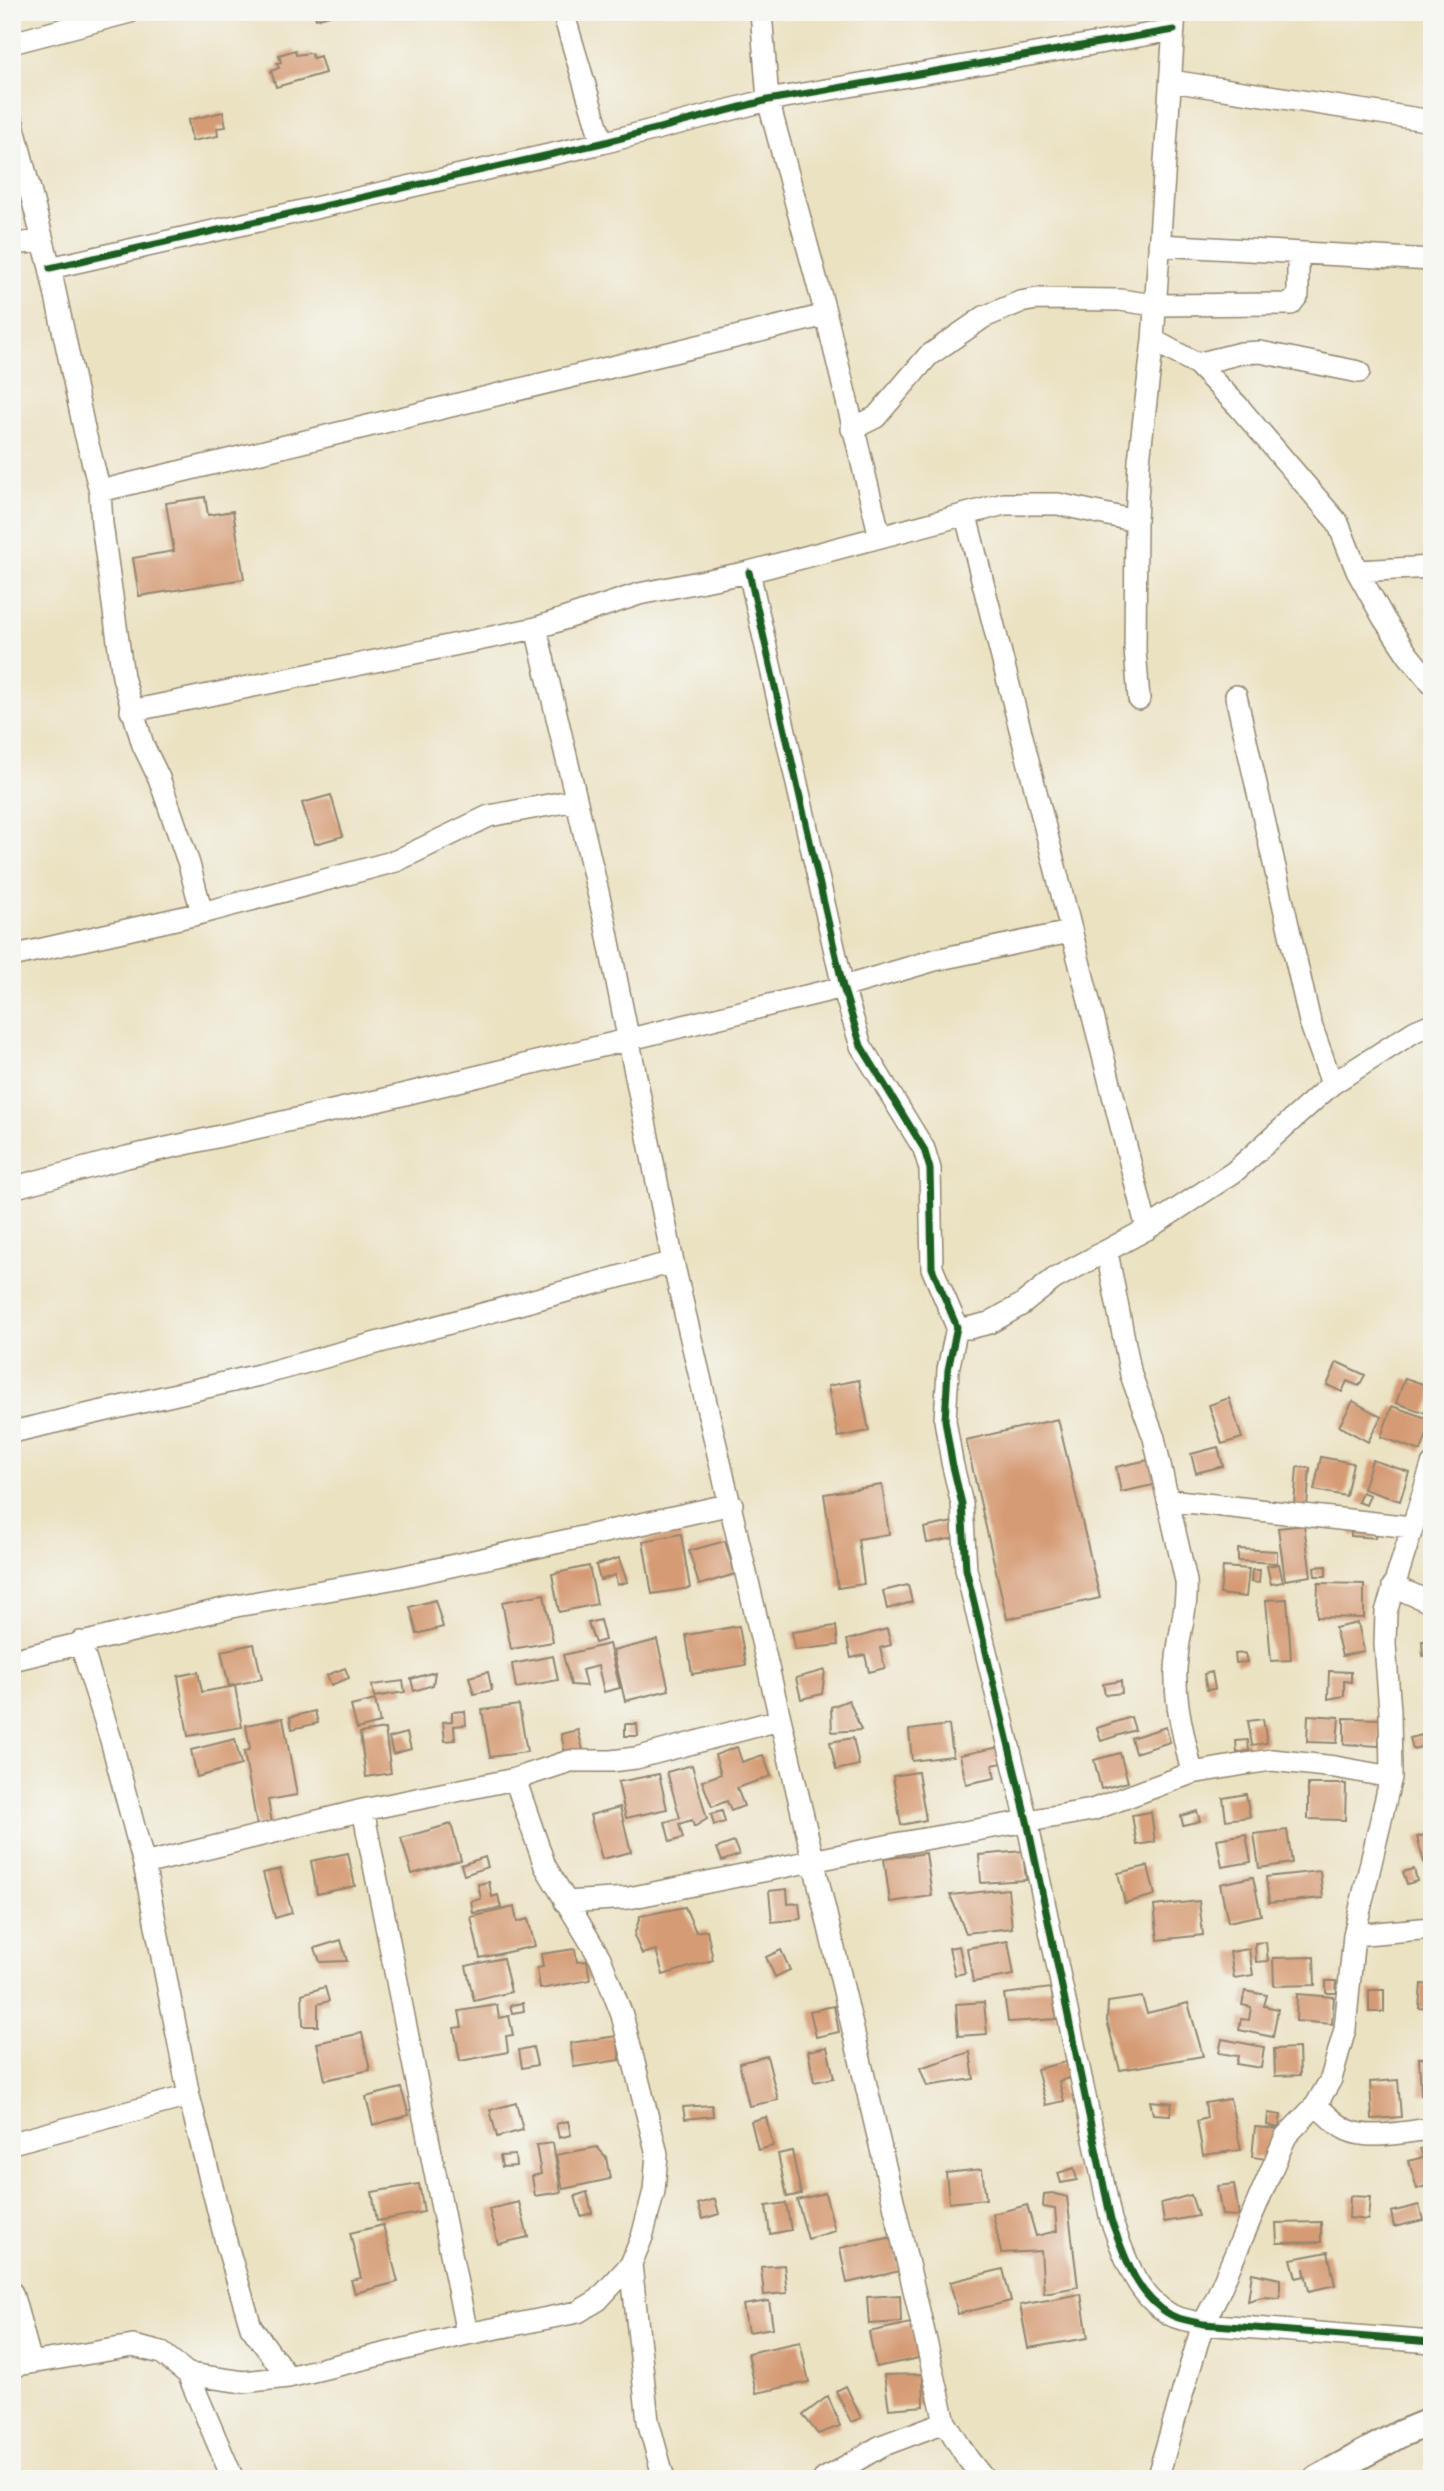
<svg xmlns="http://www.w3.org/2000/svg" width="1444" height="2491" font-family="'Playpen Sans',sans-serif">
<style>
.building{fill:#d59b74}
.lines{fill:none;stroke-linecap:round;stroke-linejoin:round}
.minor-casing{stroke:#938670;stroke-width:24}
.tertiary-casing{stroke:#938670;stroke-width:30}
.minor{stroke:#fff;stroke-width:21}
.tertiary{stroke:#fff;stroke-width:26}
.cycleway-casing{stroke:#f6f6f2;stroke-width:11}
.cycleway{stroke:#1b5e20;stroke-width:7}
</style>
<rect width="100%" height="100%" fill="#f6f6f2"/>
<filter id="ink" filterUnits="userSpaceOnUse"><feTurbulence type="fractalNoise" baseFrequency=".0143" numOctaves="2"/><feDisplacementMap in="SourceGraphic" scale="14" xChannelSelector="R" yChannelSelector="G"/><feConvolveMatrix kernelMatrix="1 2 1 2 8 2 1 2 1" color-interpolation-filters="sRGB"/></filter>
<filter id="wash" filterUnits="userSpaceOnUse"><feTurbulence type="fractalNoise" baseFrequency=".00686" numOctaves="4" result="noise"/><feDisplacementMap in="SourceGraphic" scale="28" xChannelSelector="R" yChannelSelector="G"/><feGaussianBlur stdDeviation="1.57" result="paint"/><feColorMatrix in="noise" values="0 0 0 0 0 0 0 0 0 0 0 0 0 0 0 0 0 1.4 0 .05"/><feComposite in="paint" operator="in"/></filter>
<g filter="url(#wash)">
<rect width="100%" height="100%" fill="#ebe2c2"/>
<g id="blocks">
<path class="building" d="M314 12H336V13L316 19Z
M295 50 296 55 311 53 313 58 320 56 325 73 276 87 271 71 279 68 277 63 281 62 279 55Z
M223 112 226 127 217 128 218 136 192 141 188 120Z
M205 497 208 515 233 511 244 579 139 596 133 558 174 551 166 503Z
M331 795 343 836 315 844 302 803Z
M1337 1362 1365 1375 1359 1386 1347 1381 1342 1392 1327 1385Z
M1405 1378 1432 1387V1398L1426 1413 1396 1403Z
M859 1380 869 1431 838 1437 828 1386Z
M1229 1398 1242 1438 1222 1444 1209 1405Z
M1353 1401 1381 1417 1368 1442 1339 1426Z
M1392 1406 1432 1420 1421 1451 1381 1437Z
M1058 1419 1100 1598 1007 1619 966 1440Z
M1218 1447 1223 1466 1196 1473 1191 1454Z
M1321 1457 1353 1463 1346 1496 1314 1490Z
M1153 1459 1158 1484 1121 1492 1116 1467Z
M1372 1460 1409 1472 1400 1501 1363 1489Z
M1297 1467 1310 1468 1307 1506 1294 1505Z
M882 1485 889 1534 858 1539 864 1584 838 1588 824 1494Z
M1362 1492 1370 1495 1366 1505 1358 1502Z
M953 1522 956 1538 927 1543 924 1528Z
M1351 1523 1377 1525 1376 1538 1351 1536Z
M1304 1525 1311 1576 1285 1580 1278 1528Z
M681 1534 690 1588 652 1594 643 1541Z
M725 1541 735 1574 699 1585 689 1551Z
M1238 1549 1277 1551V1563L1238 1561Z
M619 1558 627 1582 617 1585 615 1575 600 1580 596 1565Z
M1279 1564 1283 1582 1271 1584 1267 1566Z
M589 1566 597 1604 559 1612 552 1574Z
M1326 1566V1576H1315L1314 1567Z
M1223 1567 1249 1569 1246 1597 1220 1594Z
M1252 1570H1260L1259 1583 1251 1582Z
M1318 1583 1364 1584V1618L1317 1617Z
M908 1585 912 1602 887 1609 883 1591Z
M544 1594 553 1642 511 1649 502 1602Z
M1287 1599 1291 1660 1271 1661 1266 1600Z
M435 1600 443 1627 417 1634 410 1607Z
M600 1620 605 1640 595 1643 588 1623Z
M1358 1623 1364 1651 1342 1656 1335 1628Z
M1432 1625V1655L1423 1656 1422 1641H1429L1427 1626Z
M739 1626 746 1665 692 1674 686 1635Z
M836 1626 838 1645 795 1650 792 1632Z
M887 1629 891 1645 880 1648 885 1668 869 1672 865 1655 851 1658 847 1640Z
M657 1640 669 1690 625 1701 613 1651Z
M254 1644 262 1679 229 1686 221 1651Z
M609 1644 620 1688 604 1692 598 1666 582 1670 586 1686 571 1685 563 1655Z
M1245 1653 1247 1662 1236 1663 1235 1654Z
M553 1656 558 1680 516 1688 512 1664Z
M345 1668 349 1678 331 1685 327 1675Z
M825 1670 822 1694 801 1699 796 1678Z
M1329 1671 1351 1672V1682L1344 1681V1696L1328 1699Z
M198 1672 202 1692 235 1686 242 1727 188 1736 178 1676Z
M435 1672 433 1685 414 1691 411 1679Z
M488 1672 492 1690 474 1694 469 1677Z
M1212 1672 1215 1689 1207 1690 1204 1674Z
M403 1681 405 1692 374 1697 372 1685Z
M1121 1681 1122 1693 1105 1695 1103 1684Z
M375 1700 380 1723 357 1729 351 1706Z
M849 1700 861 1730 832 1732 831 1707Z
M519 1705 527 1752 490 1757 482 1710Z
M315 1711 318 1723 292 1729 290 1717Z
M465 1711 466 1725 454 1726 455 1740 445 1741 443 1722 452 1721V1712Z
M1308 1715 1339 1717 1337 1743 1307 1742Z
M1131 1717 1135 1730 1101 1741 1097 1728Z
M283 1718 297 1795 268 1800 272 1823 257 1826 244 1752 250 1749 246 1725Z
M1344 1718 1380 1719 1379 1746 1344 1744Z
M1263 1719 1267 1743 1252 1745 1248 1721Z
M625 1724H637L638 1736H625Z
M949 1725 953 1756 912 1761 909 1730Z
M1166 1727 1170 1742 1135 1753 1131 1738Z
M385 1729 391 1773 366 1777 360 1733Z
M578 1730 583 1750 565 1753 561 1734Z
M407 1733 411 1749 393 1754 389 1738Z
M1422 1735 1425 1746 1413 1749 1410 1738Z
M853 1738 859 1765 836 1770 830 1742Z
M235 1739 241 1765 197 1777 191 1750Z
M1248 1740 1249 1751 1237 1753 1236 1741Z
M1010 1745 1013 1761 992 1765 995 1778 966 1784 960 1755Z
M737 1747 742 1762 763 1755 771 1776 737 1788 744 1806 731 1811 727 1801 712 1807 702 1781 721 1774 715 1755Z
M1120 1753 1128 1782 1101 1789 1094 1760Z
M692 1765 707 1819 694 1827 692 1820 679 1824 683 1838 670 1842 665 1822 680 1818 667 1772Z
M918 1772 926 1820 901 1825 893 1776Z
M659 1774 667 1809 626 1818 618 1782Z
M1308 1784H1346L1345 1820 1308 1819Z
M1246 1794 1250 1817 1226 1820 1223 1798Z
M620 1807 631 1852 602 1859 590 1815Z
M722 1811 725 1822 714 1825 711 1814Z
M1197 1811 1200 1821 1183 1825 1181 1816Z
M1151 1812 1155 1842 1137 1845 1132 1815Z
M451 1824 461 1860 412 1874 401 1838Z
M1287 1830 1292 1863 1259 1868 1254 1834Z
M1432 1833V1864L1425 1866 1417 1837Z
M1246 1834 1251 1862 1222 1867 1217 1839Z
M734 1842 739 1855 722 1861 717 1848Z
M1023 1851 1026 1880 981 1883 979 1855Z
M348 1853 355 1886 317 1894 311 1861Z
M926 1853 932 1896 890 1902 884 1859Z
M485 1857 488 1867 464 1875 461 1865Z
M1148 1866 1155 1895 1125 1903 1118 1873Z
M280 1869 292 1913 275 1918 263 1873Z
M1414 1869 1417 1881 1407 1884 1403 1872Z
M1320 1871 1323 1898 1269 1903 1266 1877Z
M1253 1877 1261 1915 1228 1922 1220 1884Z
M489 1882 492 1897 498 1895 501 1908 473 1913 471 1901 481 1899 478 1884Z
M787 1889 788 1904 799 1903 801 1919 772 1922 769 1891Z
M1008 1889 1012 1928 966 1933 950 1895Z
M1199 1901 1203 1935 1158 1940 1154 1906Z
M514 1907 517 1922 528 1919 535 1946 480 1958 471 1917Z
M685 1907 696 1932 707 1930 713 1960 663 1975 656 1950 642 1954 634 1936 640 1916Z
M341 1940 347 1961 320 1962 315 1948Z
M1008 1941 1014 1975 973 1982 967 1948Z
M1266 1942 1268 1961 1256 1962 1255 1943Z
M959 1946 965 1973 955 1975 949 1948Z
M575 1949 577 1962 587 1961 590 1980 540 1989 537 1968 543 1967 541 1954Z
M1249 1949 1253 1975 1234 1978 1230 1952Z
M781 1950 790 1970 775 1977 766 1957Z
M1314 1957 1315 1985 1274 1986 1273 1958Z
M503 1958 511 1992 474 2001 466 1966Z
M1326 1981H1336L1337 1993H1326Z
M1421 1984 1432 1985V2009L1419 2008Z
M325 1987 329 2001 318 2004V2026H303L302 1994Z
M1051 1988 1057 2019 1008 2022 1004 1994Z
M1369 1990H1384V2012H1369Z
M1245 1991 1267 1995 1264 2006 1278 2009 1273 2037 1239 2030 1241 2019 1249 2020 1251 2007 1242 2005Z
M1297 1994 1334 1997 1332 2024 1296 2021Z
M1142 1997 1147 2013 1188 2003 1203 2056 1120 2070 1107 2021 1108 2002Z
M984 2002 987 2034 958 2036 956 2004Z
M523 2003 524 2011 512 2013 510 2005Z
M497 2005 499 2018 509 2016 513 2035 506 2036 508 2052 460 2061 454 2028 462 2027 459 2011Z
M834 2006 839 2032 816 2037 810 2011Z
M362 2033 370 2070 325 2080 317 2043Z
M617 2036 620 2060 574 2067 570 2043Z
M1222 2039 1264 2047 1261 2068 1236 2064 1238 2056 1219 2053Z
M533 2047 537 2065 522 2068 519 2050Z
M827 2047 834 2078 814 2082 808 2051Z
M1299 2048 1300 2075 1275 2076 1274 2049Z
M970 2052 974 2079 927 2086 920 2068Z
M767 2056 778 2100 749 2106 739 2063Z
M1419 2058H1432V2095H1421Z
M1078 2059 1074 2077 1059 2081 1064 2101 1046 2105 1037 2069Z
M1398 2080 1401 2117 1372 2119 1370 2082Z
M401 2088 409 2115 373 2125 366 2097Z
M1230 2099 1241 2150 1203 2155 1197 2121 1207 2118 1205 2103Z
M1150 2101 1172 2103 1170 2115 1153 2114Z
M516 2103 523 2130 497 2137 490 2110Z
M712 2105 713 2116 685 2119 683 2107Z
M1268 2113 1281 2115 1279 2128 1267 2125Z
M766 2117 773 2146 758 2150 751 2121Z
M568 2121 571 2135 559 2138 556 2124Z
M1255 2127 1278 2129 1275 2160 1252 2157Z
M553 2143 561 2192 535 2196 532 2176 541 2174 536 2145Z
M1432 2146V2184L1417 2189 1409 2161 1423 2157 1420 2149Z
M597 2147 606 2157 610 2179 563 2189 556 2155Z
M792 2151 801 2194 787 2197 778 2154Z
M515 2155 516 2166 502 2167 500 2156Z
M1074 2168 1077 2180 1061 2183 1058 2173Z
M982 2169 986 2199 949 2203 946 2173Z
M419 2184 424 2212 377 2221 372 2192Z
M1234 2184 1239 2216 1222 2215 1217 2186Z
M587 2192 592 2213 581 2216 575 2196Z
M825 2193 835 2231 808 2239 797 2200Z
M1053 2193 1067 2197 1078 2287 1044 2293 1041 2251 1001 2253 993 2214 1027 2205 1036 2236 1057 2231 1055 2209 1043 2207 1044 2194Z
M1191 2195 1198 2216 1164 2222 1161 2203Z
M1350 2196 1370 2197 1368 2220 1349 2218Z
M715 2199 719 2214 703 2219 698 2204Z
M519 2202 528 2237 498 2244 489 2209Z
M786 2203 791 2230 770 2234 766 2206Z
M1419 2205 1423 2220 1394 2227 1391 2212Z
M1321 2222V2242L1277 2243 1276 2223Z
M383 2225 398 2282 355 2293 351 2280 361 2278 350 2233Z
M893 2237 900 2271 847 2283 840 2248Z
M1328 2252 1335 2285 1309 2291 1304 2268 1305 2276 1296 2278 1291 2259Z
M784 2265 787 2293 764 2295 761 2267Z
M1003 2269 1011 2301 958 2314 950 2282Z
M1252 2273 1280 2279V2298L1262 2297 1248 2301Z
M1081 2294 1088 2338 1028 2348 1020 2305Z
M900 2295 901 2322 869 2324 867 2297Z
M769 2301 773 2328 748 2332 743 2305Z
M911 2323 919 2358 876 2367 869 2332Z
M800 2342 809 2382 756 2393 748 2353Z
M923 2374 924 2406 889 2409 884 2375Z
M846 2386 861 2418 851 2422 836 2391Z
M828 2396 840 2426 818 2434 803 2415Z"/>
</g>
</g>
<g filter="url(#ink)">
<use href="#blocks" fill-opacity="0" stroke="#938670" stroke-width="2"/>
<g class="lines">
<g class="minor-casing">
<path id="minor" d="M563 12 602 143
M761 12 768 100 826 315 880 537
M12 43 130 12
M1171 81 1432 121
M12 120 50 268 85 433 100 491 102 524 123 677 143 745 159 778 189 864 202 913
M12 244 43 241
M1159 245 1432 260
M50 268 602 143 768 100 1174 30
M1153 340 1197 364 1238 406 1338 523 1357 571 1384 619 1408 655 1432 684
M1197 364 1241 353 1260 352 1359 372
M852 429 876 417 928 356 984 317 1020 302 1037 299 1120 300 1154 305 1291 304 1298 295V253
M100 491 826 315
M966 516 1147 1229
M1357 571 1432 567
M749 572 843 987 861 1046 924 1149 930 1169 932 1268 957 1327 948 1370 945 1420 952 1462 962 1504 966 1569 1027 1821 1111 2220C1125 2256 1135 2295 1171 2315 1180 2320 1193 2321 1203 2324L1432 2342
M536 628 605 922 673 1262 945 2422 968 2459 984 2479
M1236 696 1310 1022 1332 1084
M1139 699 1135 650 1136 521 1139 461 1153 340 1175 12
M131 711 536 628 639 594 749 572 1004 504H1058L1136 521
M12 956 202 913 396 861 489 816 576 800
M12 1188 127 1157 381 1100 843 987 935 960 1070 932
M1107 1252 1131 1375 1154 1438 1186 1581C1188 1607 1179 1632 1177 1658 1172 1696 1184 1736 1192 1773
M957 1327 969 1328 989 1323 1021 1305 1054 1279 1147 1229 1234 1172 1332 1084 1415 1031 1432 1024
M12 1432 259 1375 673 1262
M1169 1500 1411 1527
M1393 1586 1432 1603
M80 1642 111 1740 144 1864 189 2096 226 2242 251 2327 288 2377
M12 1660 236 1606 396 1578 732 1504
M363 1810 467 2334
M144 1864 363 1810 515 1779 570 1761H611L636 1758 779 1720
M565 1902 629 1898 901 1843 1092 1810 1192 1773 1245 1764 1272 1760 1335 1767 1391 1777
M1354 1935 1432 1928
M1316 2105C1325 2113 1336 2125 1347 2130 1371 2141 1406 2131 1432 2129
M12 2143 189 2096
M631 2264 648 2421 664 2479
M12 2293 31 2362
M12 2366 133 2346 162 2353 188 2374 233 2479
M188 2374 244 2382 288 2377 467 2334 578 2312 598 2300 631 2264 642 2237 654 2191 657 2154 622 2015 600 1958 545 1866 515 1779
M824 2479 881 2446 945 2422
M1157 2479 1203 2324 1216 2299 1286 2136 1316 2105 1331 2079 1345 2029 1354 1935 1391 1777 1390 1711 1385 1644 1386 1612 1432 1465"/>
</g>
<g class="tertiary-casing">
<path id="tertiary" d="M1317 2479 1400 2434 1432 2421"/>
</g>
<use href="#minor" class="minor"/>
<use href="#tertiary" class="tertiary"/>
<g class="cycleway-casing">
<path id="cycleway" d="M50 268 602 143 768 100 1174 30
M749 572 843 987 861 1046 924 1149 930 1169 932 1268 957 1327 948 1370 945 1420 952 1462 962 1504 966 1569 1027 1821 1111 2220C1125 2256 1135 2295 1171 2315 1180 2320 1193 2321 1203 2324L1432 2342"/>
</g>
<use href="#cycleway" class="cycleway"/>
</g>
</g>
<rect width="1444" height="2491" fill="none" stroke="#f6f6f2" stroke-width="42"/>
</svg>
